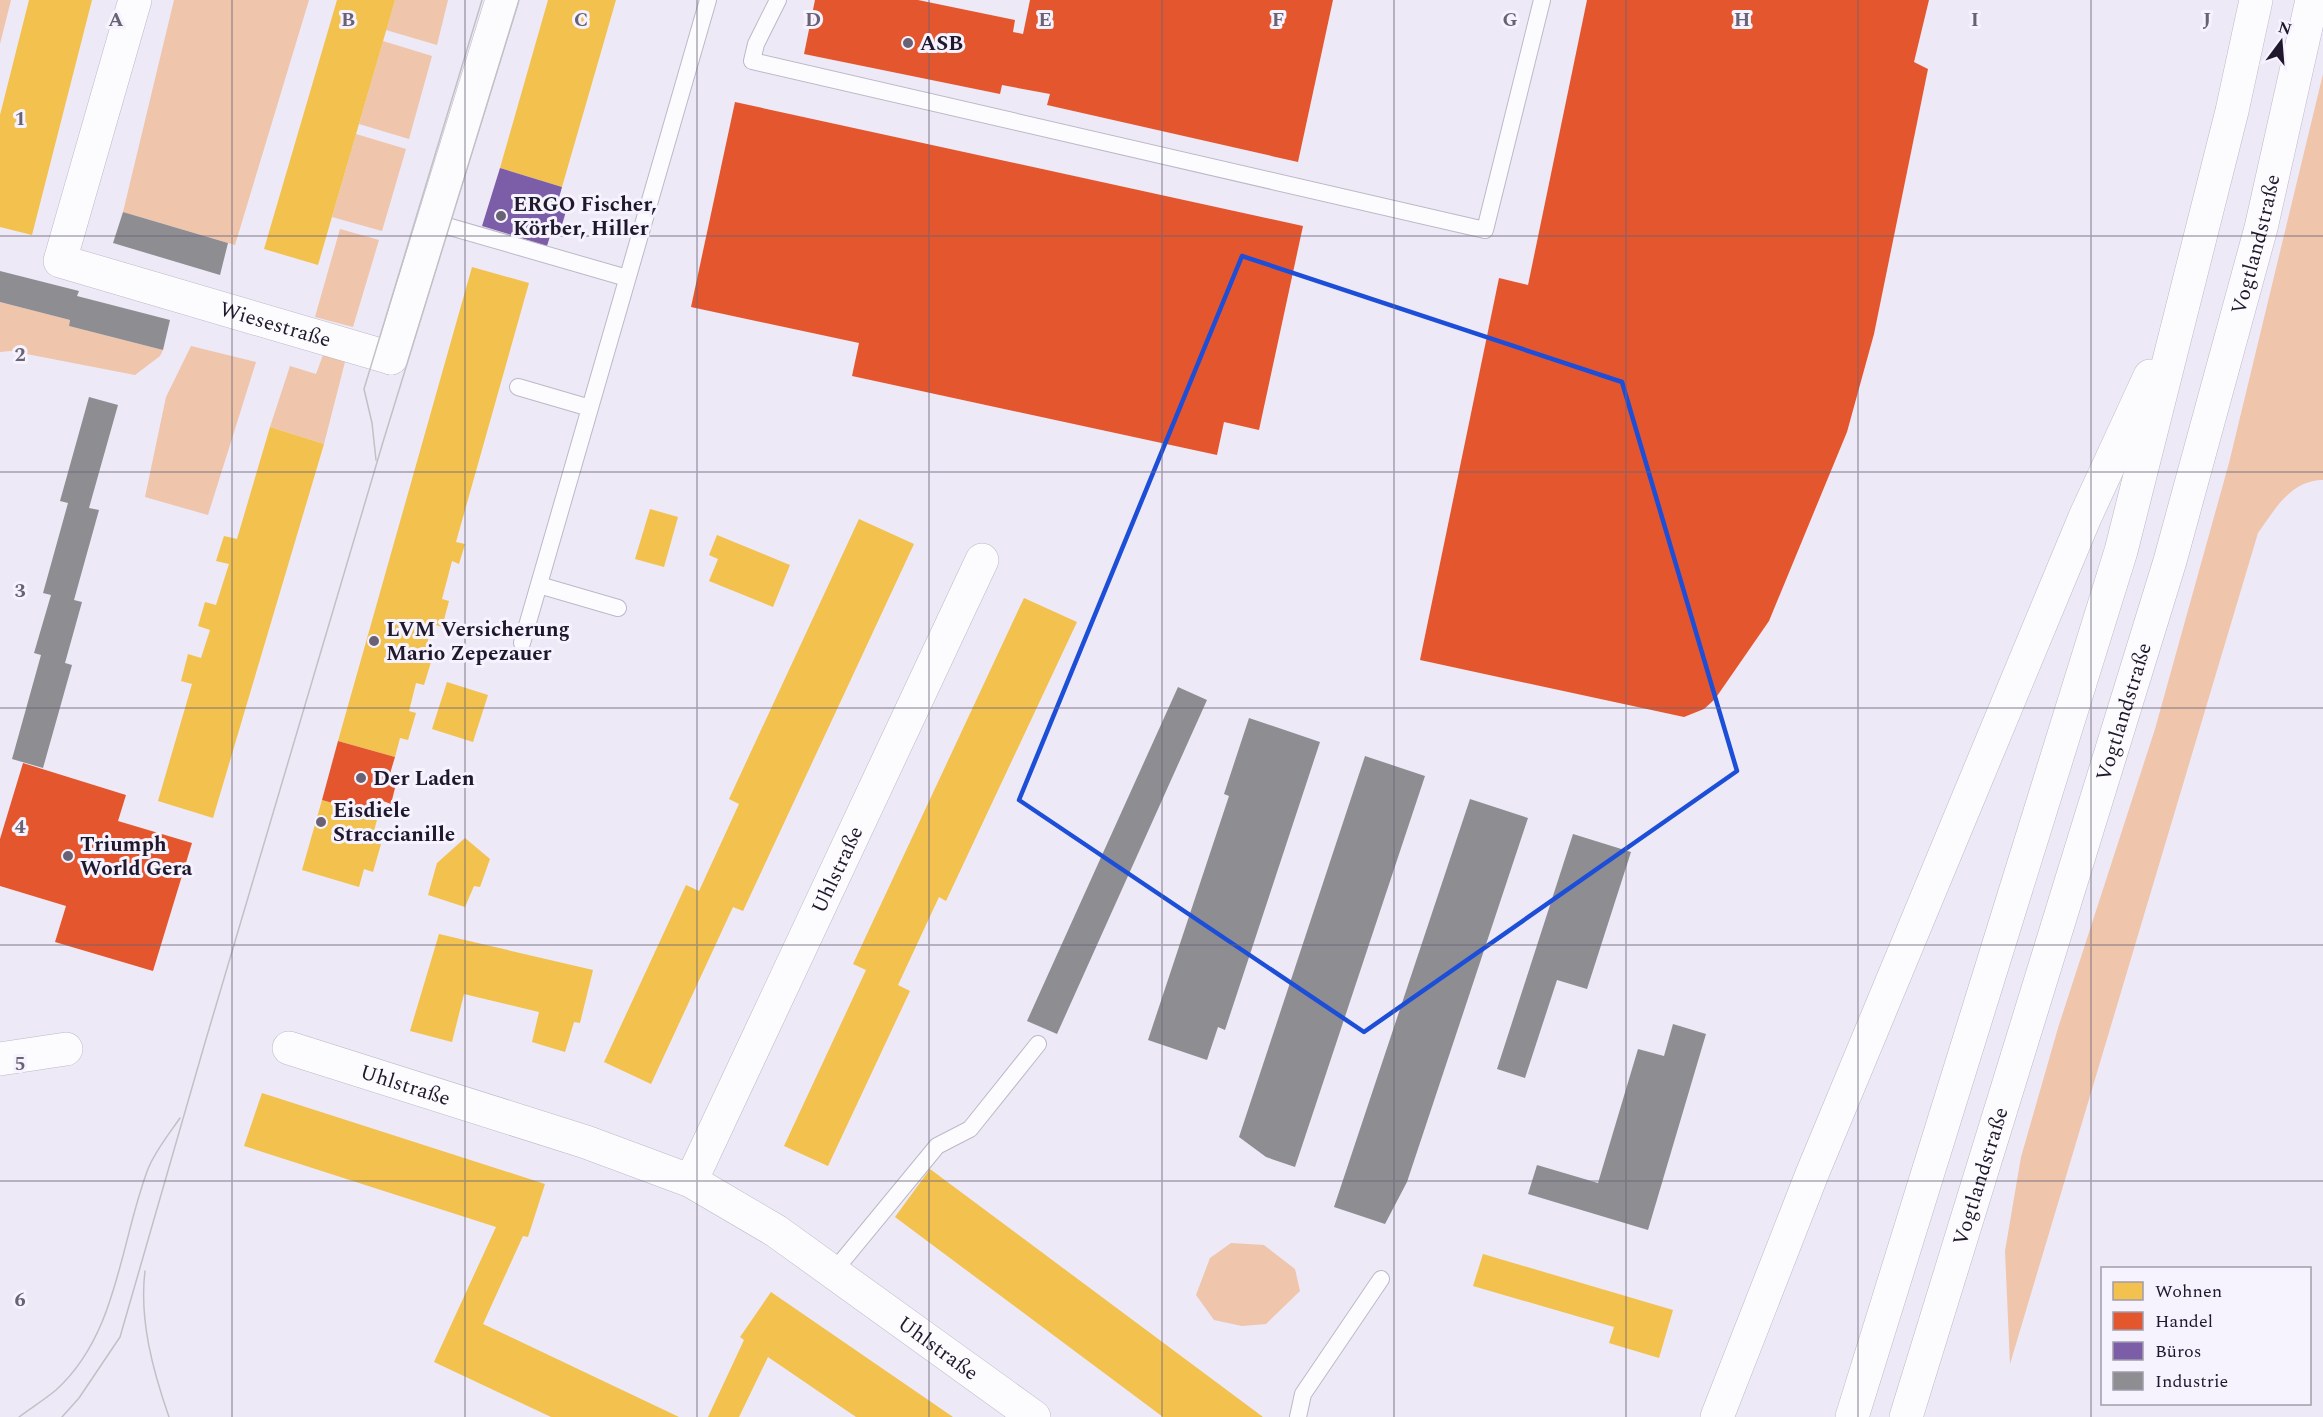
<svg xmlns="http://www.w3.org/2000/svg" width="2323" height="1417" font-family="Spectral,serif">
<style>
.green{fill:#efc5ab}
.homes{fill:#f2c14e}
.shops{fill:#e4572e}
.offices{fill:#7b5ea7}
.industry{fill:#8d8d92}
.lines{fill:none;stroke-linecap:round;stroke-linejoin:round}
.lane-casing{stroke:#bdb8c8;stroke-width:18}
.street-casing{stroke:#bdb8c8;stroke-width:34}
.secondary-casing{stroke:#bdb8c8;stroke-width:34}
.primary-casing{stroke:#bdb8c8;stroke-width:34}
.lane{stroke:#fcfcfe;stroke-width:16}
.street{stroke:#fcfcfe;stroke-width:33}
.secondary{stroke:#fcfcfe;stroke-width:33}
.primary{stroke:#fcfcfe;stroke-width:33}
.tram{stroke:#c2c0c5;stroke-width:1.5}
.marked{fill:none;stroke:#1d4ed8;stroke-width:4.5;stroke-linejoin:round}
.grid{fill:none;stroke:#686274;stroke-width:1.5;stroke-opacity:0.55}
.poi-dot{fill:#686274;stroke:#f6f3ff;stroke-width:2}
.labels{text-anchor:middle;stroke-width:6;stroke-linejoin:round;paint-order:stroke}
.poi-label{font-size:21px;font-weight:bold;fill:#20192e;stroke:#f6f3ff;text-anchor:start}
.street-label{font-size:21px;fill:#20192e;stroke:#f6f3ff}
.grid-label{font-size:20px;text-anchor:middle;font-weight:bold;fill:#686274;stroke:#f6f3ff;stroke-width:6;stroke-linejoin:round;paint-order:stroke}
</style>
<rect width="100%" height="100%" fill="#ede9f6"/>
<path class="green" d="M0 0H11L0 44Z
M174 0H309L235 245 123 212Z
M395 0H448L437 45 386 30Z
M383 41 432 56 409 139 359 124Z
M2323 74V480C2291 480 2275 509 2258 533L2010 1364 2005 1251 2021 1157 2058 1028 2155 729 2229 463Z
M356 134 406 149 382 231 332 217Z
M340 229 379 240 353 327 315 317Z
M0 302 70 320 69 326 163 350 160 356 135 375 11 351 0 352Z
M191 346 256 362 208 515 145 497 166 397Z
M326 347 347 354 324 444 270 427 290 366 316 374Z
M1231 1243 1264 1245 1295 1269 1300 1291 1266 1324 1242 1326 1214 1320 1196 1295 1210 1258Z"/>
<path class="homes" d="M29 0H92L32 235 0 227V115Z
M337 0H395L318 265 264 249Z
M548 0H616L562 187 500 168Z
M472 267 529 283 456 542 465 544 459 564 452 561 442 599 449 601 442 627 433 624 422 660 431 662 424 685 416 683 409 711 416 713 408 740 400 738 395 757 338 741Z
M270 427 324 444 213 818 158 801 192 684 181 681 188 654 201 658 210 630 198 626 205 602 216 605 229 564 216 561 224 536 237 539Z
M650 509 678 517 664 567 635 559Z
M859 519 914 544 743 911 733 907 651 1084 604 1062 686 885 699 891 739 804 729 799Z
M717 535 790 565 773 607 709 581 718 559 709 555Z
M1024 598 1077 622 946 901 939 897 898 985 910 991 828 1166 784 1146 866 970 853 964Z
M447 682 488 695 473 742 432 729Z
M322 800 378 816 371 842 381 844 373 872 364 869 359 887 302 870Z
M465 838 490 859 480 887 474 886 465 907 428 895 437 863Z
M439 934 593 970 580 1023 574 1022 565 1052 532 1042 539 1012 464 994 452 1042 410 1031Z
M262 1093 545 1184 528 1237 523 1236 483 1324 679 1417H551L434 1362 496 1227 244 1146Z
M930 1169 1263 1417H1163L895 1217Z
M1483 1254 1673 1310 1659 1358 1609 1343 1614 1327 1473 1286Z
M771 1292 953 1417H856L768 1357 739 1417H708L744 1340 740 1337Z"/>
<path class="shops" d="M815 0H918L1015 20 1013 32 1023 34 1030 0H1333L1298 162 1047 105 1050 94 1002 85 1000 94 804 54Z
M1587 0H1929L1914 62 1928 69 1874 334 1847 432 1769 621 1715 699 1704 709 1684 717 1420 660 1499 278 1528 285Z
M735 102 1303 226 1259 430 1224 422 1217 455 852 376 859 343 691 307Z
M338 741 395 757 389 777 397 780 391 804 383 801 378 816 322 800Z
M23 763 126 795 118 821 192 843 153 971 55 942 66 906 0 886V839Z"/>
<path class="offices" d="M500 168 562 187 557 205 567 208 559 235 551 233 547 246 482 226Z"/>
<path class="industry" d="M123 212 228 243 220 275 113 243Z
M0 271 79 291 77 296 170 320 163 350 69 326 70 320 0 302Z
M89 397 118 405 89 508 99 510 74 600 82 602 65 663 72 665 43 768 12 759 41 655 34 653 51 595 43 593 68 503 60 501Z
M1178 687 1207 700 1057 1034 1027 1021Z
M1249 718 1320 742 1225 1030 1218 1027 1207 1060 1148 1040 1229 796 1224 794Z
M1365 756 1425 776 1295 1167 1266 1157 1239 1137Z
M1470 799 1528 818 1407 1182 1385 1224 1334 1207Z
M1573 834 1631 852 1587 989 1557 980 1525 1078 1497 1069Z
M1673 1024 1706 1034 1648 1230 1528 1194 1537 1165 1598 1183 1638 1049 1664 1056Z"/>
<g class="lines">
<g class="lane-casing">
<path id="lane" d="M778 0 756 44 752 61 1485 230 1542 0
M433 222 627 278
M518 387 590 408
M539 585 618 608
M522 643 708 0
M834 1271 937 1146 970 1129 1038 1044
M1298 1417 1303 1394 1381 1279"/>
</g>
<g class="street-casing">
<g id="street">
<path id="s1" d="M135 0 60 261 391 358"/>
<path id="s2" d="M289 1048 586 1142 691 1181 776 1231 1034 1417"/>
<path d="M0 1059 66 1049"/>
<path id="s3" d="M691 1181 982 560"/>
</g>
</g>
<g class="secondary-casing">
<path id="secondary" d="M391 358 502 0"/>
</g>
<g class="primary-casing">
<g id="primary">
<path d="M1717 1417 1812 1174 2085 517 2150 376"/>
<path d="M1852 1417 2121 551 2232 111 2256 0"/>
<path id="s4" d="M1906 1417 2170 561 2261 228 2312 0"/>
</g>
</g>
<use href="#lane" class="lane"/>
<use href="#street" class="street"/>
<use href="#secondary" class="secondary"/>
<use href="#primary" class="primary"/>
<path class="tram" d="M376 460 372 423 364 389 482 0
M145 1271C139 1320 153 1371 169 1417
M19 1417C31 1408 44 1400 56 1390 118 1334 120 1242 148 1169 155 1151 169 1134 180 1118
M62 1417 79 1398 120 1337 204 1046 383 442 519 0"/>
</g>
<path class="marked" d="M1242 256 1622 382 1737 771 1364 1032 1019 800Z"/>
<path class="grid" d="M232 0V1417M465 0V1417M697 0V1417M929 0V1417M1162 0V1417M1394 0V1417M1626 0V1417M1858 0V1417M2091 0V1417M0 236H2323M0 472H2323M0 708H2323M0 945H2323M0 1181H2323"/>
<g class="poi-dot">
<circle cx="908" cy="43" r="6"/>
<circle cx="501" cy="216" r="6"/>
<circle cx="374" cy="641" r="6"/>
<circle cx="361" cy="778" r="6"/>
<circle cx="321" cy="822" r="6"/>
<circle cx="68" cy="856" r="6"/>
</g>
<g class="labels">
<g class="poi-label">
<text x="920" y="50">ASB</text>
<text x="513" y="211">ERGO Fischer,<tspan x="513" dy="24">Körber, Hiller</tspan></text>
<text x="386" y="636">LVM Versicherung<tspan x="386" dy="24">Mario Zepezauer</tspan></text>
<text x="373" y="785">Der Laden</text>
<text x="333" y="817">Eisdiele<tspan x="333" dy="24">Straccianille</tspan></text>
<text x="80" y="851">Triumph<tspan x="80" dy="24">World Gera</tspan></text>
</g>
<g class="street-label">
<text dy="7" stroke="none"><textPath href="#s4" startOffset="1224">Vogtlandstraße</textPath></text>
<text dy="7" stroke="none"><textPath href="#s1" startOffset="496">Wiesestraße</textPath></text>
<text dy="7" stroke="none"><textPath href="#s4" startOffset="738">Vogtlandstraße</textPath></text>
<text dy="7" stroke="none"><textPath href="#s3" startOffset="344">Uhlstraße</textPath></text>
<text dy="7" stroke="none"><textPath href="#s2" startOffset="122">Uhlstraße</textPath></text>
<text dy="7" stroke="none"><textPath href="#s4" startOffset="252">Vogtlandstraße</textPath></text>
<text dy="7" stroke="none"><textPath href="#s2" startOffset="722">Uhlstraße</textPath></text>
</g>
</g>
<g class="grid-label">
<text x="116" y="26">A</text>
<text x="348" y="26">B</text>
<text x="581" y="26">C</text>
<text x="813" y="26">D</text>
<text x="1045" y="26">E</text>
<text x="1278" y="26">F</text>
<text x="1510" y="26">G</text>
<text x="1742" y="26">H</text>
<text x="1975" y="26">I</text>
<text x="2207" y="26">J</text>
<text x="20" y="125">1</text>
<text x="20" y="361">2</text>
<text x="20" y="597">3</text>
<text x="20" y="833">4</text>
<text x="20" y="1070">5</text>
<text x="20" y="1306">6</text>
</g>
<rect x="2101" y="1267" width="210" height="138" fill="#f6f3ff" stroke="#a09cab" stroke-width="1.5"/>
<rect x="2113" y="1282" width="30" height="18" fill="#f2c14e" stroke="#a09cab" stroke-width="1.5"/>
<text x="2155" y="1297" font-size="18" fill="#20192e">Wohnen</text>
<rect x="2113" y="1312" width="30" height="18" fill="#e4572e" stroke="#a09cab" stroke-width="1.5"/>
<text x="2155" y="1327" font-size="18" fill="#20192e">Handel</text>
<rect x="2113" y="1342" width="30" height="18" fill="#7b5ea7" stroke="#a09cab" stroke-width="1.5"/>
<text x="2155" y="1357" font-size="18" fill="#20192e">Büros</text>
<rect x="2113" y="1372" width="30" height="18" fill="#8d8d92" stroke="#a09cab" stroke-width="1.5"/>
<text x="2155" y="1387" font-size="18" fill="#20192e">Industrie</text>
<g transform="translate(2281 42) rotate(16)" stroke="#f6f3ff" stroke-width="4.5" paint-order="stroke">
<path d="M0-4.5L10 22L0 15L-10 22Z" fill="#20192e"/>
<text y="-9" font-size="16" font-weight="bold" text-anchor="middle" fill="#20192e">N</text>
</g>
</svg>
